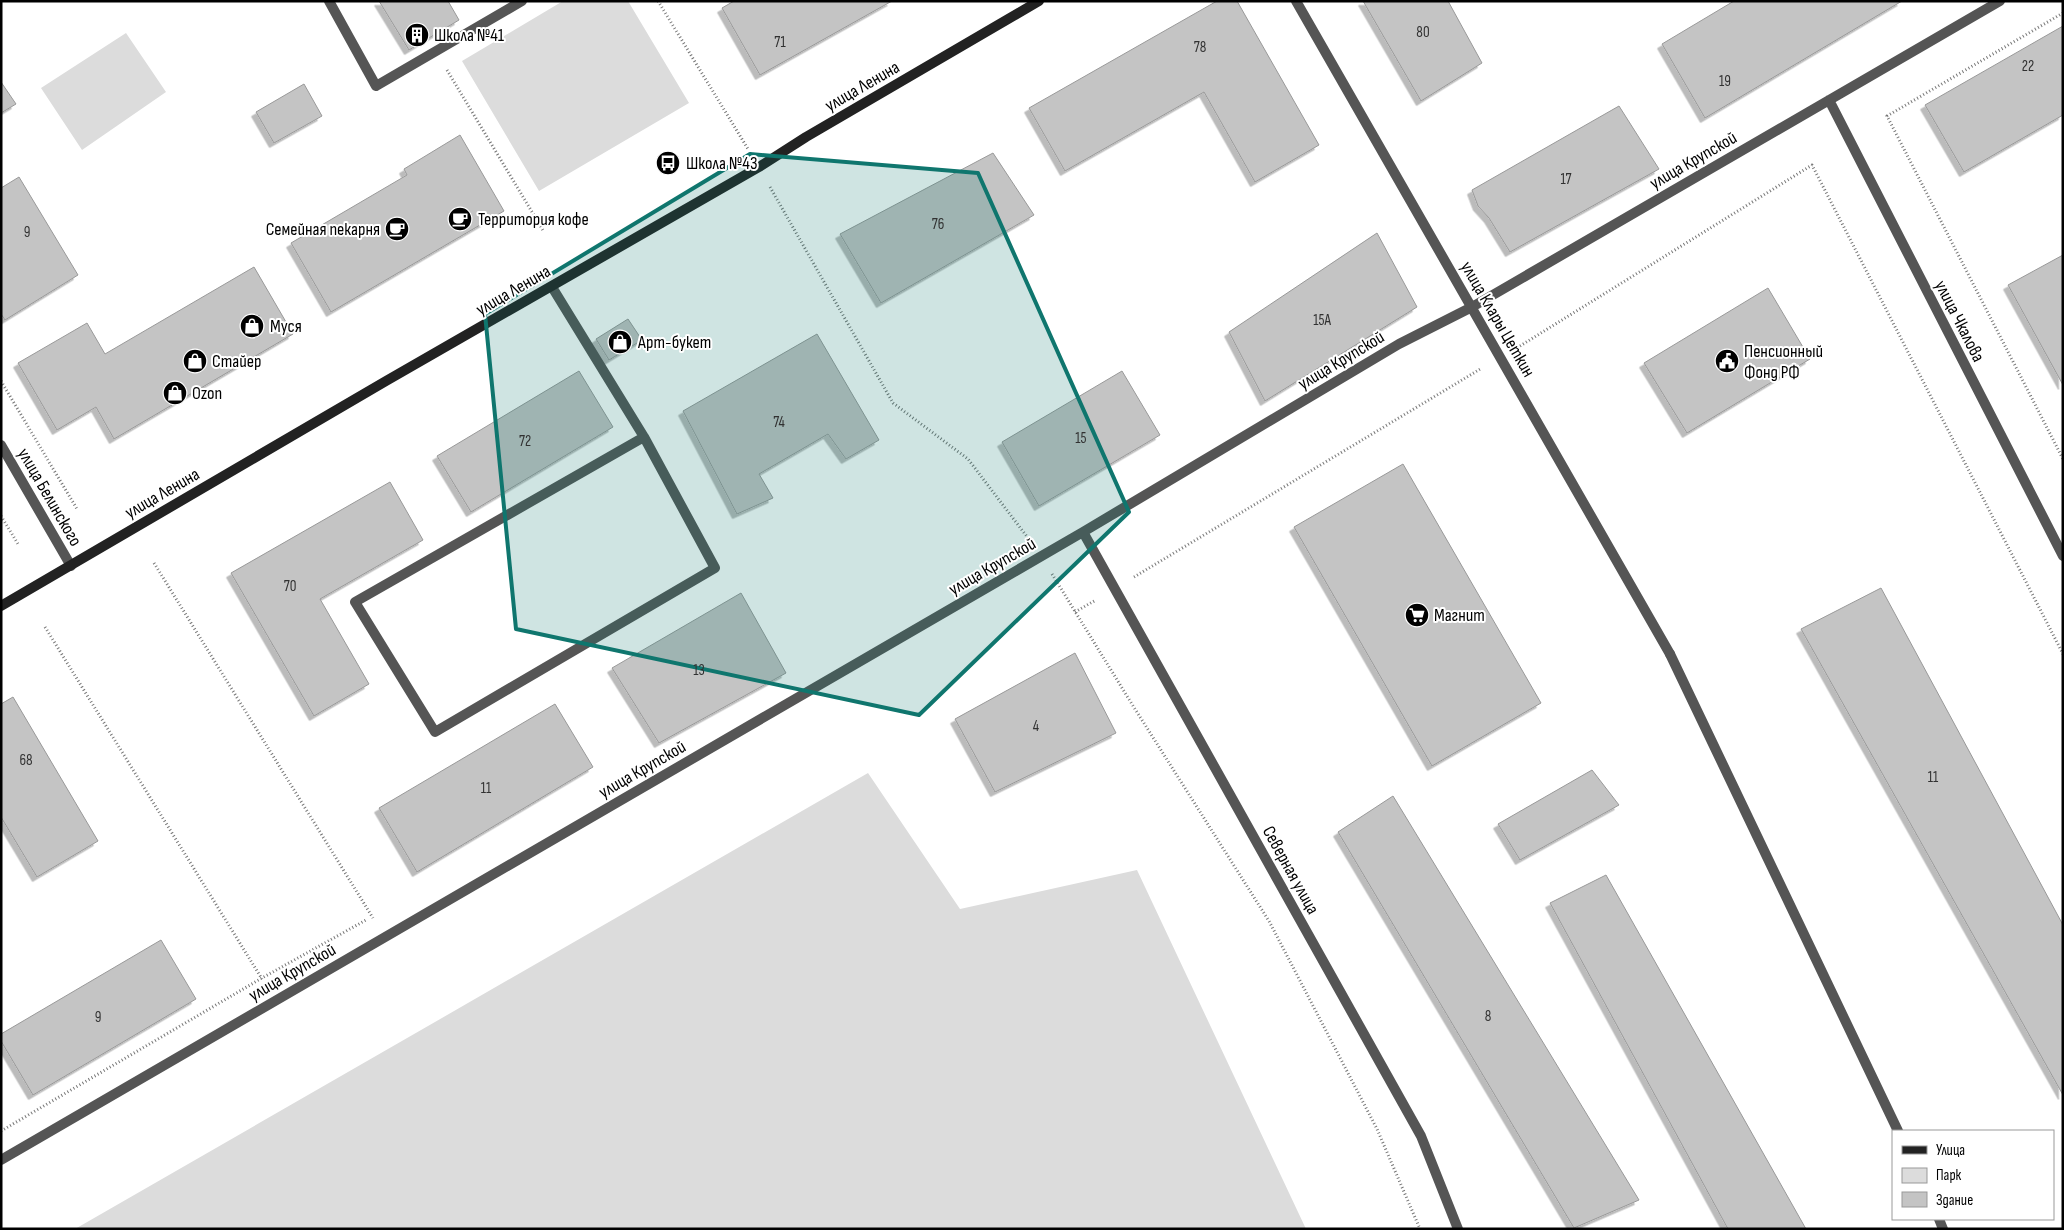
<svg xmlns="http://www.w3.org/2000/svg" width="2064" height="1230" font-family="'Sofia Sans Condensed',sans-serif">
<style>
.green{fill:#dcdcdc}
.building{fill:#c4c4c4;stroke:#999;filter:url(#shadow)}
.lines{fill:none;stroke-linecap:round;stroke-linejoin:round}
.path{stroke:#777;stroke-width:3;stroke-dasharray:1 2.5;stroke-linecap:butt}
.service{stroke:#555;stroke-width:10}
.minor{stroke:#555;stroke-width:10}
.secondary{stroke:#222;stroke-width:10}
.marked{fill:#0f766e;fill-opacity:0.2;stroke:#0f766e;stroke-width:4;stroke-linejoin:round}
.labels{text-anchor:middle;stroke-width:4;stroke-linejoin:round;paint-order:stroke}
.number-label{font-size:15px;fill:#313131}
.poi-label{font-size:18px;fill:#000;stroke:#fff;text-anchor:start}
.street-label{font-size:18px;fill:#000;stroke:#fff}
</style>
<defs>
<filter id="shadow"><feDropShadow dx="-4.5" dy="4.5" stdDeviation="0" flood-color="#0004"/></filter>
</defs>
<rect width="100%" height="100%" fill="#fff"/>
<path class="green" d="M563 1H628L689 103 539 191 462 61Z
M126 33 166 92 82 150 41 88Z
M868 773 960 909 1137 870 1306 1229H75Z"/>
<path class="building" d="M379 1H448L459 20 409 50Z
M734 1H892L760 75 722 8Z
M1217 1H1237L1319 145 1255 182 1204 92 1065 171 1029 108Z
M1363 1H1448L1482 63 1421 101Z
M1734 1H1902L1705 118 1662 44Z
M2063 26V115L1964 172 1925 105Z
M1 82 16 104 1 113Z
M304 84 322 116 274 143 256 112Z
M1619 106 1659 169 1510 252 1489 218 1478 206 1472 190Z
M460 135 504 211 331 312 291 243 407 175 404 169Z
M993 153 1034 215 881 303 840 234Z
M19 177 78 275 5 320 1 314V188Z
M1377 233 1417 307 1265 401 1229 332Z
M2063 255V385L2008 285Z
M254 267 293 334 114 439 96 407 57 430 18 363 87 323 105 354Z
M1768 288 1810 359 1687 433 1644 363Z
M628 319 642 340 609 360 596 339Z
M817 334 879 440 846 459 828 434 759 474 773 498 737 514 683 411Z
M579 371 613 427 471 512 437 456Z
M1122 371 1160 435 1039 506 1002 442Z
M1403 464 1541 703 1432 766 1294 527Z
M390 482 423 540 320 599 369 684 314 716 231 573Z
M1881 588 2063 925V1095L1801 629Z
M741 593 786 673 659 743 612 668Z
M1075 653 1116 733 995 792 955 719Z
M13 697 98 841 37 877 1 817V704Z
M555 704 593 767 417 872 379 808Z
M1592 770 1619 805 1520 860 1498 824Z
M1393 796 1639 1200 1574 1228 1338 832Z
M1606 875 1806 1229H1728L1550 903Z
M161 940 196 999 33 1095 1 1041V1034Z"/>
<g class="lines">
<path class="path" d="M658 1 748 149
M2063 13 1887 116 2063 459
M447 70 544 232
M770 187 893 403 968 459 1028 538
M1520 346 1812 165 2063 654
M1 381 77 509
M1 516 18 544
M154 563 373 918
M1052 574 1135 709 1269 921 1377 1129 1420 1229
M1134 577 1482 368
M1075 612 1096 600
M45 627 262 979
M1 1131 262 978 366 920"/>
<path class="service" d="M329 1 376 86 522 1
M552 287 644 437 355 602 435 732 715 568 644 437
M1670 654 1898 1131
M1939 1219 1943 1229"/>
<path class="minor" d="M1296 1 1670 654
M1829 100 2063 556
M1 445 71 566
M1083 532 1421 1136 1458 1229
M1 1160 1083 532 1399 344 1472 307 2000 1"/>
<path class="secondary" d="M1 606 386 381 759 167 806 137 1039 1"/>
</g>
<path class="marked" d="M750 154 978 173 1129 512 919 715 516 629 485 314Z"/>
<defs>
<g id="building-disc" transform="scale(1.25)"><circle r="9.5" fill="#000" stroke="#fff"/><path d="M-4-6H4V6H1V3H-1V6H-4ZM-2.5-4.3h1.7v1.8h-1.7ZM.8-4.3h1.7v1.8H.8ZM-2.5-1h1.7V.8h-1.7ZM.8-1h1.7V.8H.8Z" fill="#fff"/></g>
<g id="bus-disc" transform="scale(1.25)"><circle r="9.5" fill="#000" stroke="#fff"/><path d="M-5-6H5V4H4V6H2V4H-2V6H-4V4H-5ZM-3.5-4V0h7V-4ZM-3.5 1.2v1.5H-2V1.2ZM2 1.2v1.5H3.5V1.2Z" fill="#fff"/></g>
<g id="cafe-disc" transform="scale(1.25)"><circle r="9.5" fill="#000" stroke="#fff"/><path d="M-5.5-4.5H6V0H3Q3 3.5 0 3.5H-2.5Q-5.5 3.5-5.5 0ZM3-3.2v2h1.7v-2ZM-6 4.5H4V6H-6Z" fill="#fff"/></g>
<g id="shop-disc" transform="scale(1.25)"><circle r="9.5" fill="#000" stroke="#fff"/><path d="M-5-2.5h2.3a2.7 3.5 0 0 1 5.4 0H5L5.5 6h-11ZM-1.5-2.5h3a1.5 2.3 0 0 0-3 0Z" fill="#fff"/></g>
<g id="civic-disc" transform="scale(1.25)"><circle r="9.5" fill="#000" stroke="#fff"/><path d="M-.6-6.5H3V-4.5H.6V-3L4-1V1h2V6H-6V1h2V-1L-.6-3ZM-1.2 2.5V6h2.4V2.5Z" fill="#fff"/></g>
<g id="supermarket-disc" transform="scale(1.25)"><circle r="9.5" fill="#000" stroke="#fff"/><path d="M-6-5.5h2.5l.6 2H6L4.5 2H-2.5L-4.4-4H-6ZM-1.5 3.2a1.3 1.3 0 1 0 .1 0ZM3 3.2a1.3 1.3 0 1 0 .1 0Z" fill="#fff"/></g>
</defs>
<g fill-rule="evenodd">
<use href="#building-disc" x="417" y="35"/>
<use href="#bus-disc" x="668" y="163"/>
<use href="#cafe-disc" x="460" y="219"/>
<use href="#cafe-disc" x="397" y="229"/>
<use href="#shop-disc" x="252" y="326"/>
<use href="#shop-disc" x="620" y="342"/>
<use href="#shop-disc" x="195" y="361"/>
<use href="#civic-disc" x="1727" y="361"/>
<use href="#shop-disc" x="175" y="393"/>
<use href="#supermarket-disc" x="1417" y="615"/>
</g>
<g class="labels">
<g class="number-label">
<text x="1423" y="37">80</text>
<text x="780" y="47">71</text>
<text x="1200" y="52">78</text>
<text x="2028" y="71">22</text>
<text x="1725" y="86">19</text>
<text x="1566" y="184">17</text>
<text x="938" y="229">76</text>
<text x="27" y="237">9</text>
<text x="1322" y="325">15А</text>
<text x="779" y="427">74</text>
<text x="1081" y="443">15</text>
<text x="525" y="446">72</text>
<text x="290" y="591">70</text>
<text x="699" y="675">13</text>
<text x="1036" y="731">4</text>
<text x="26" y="765">68</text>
<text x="1933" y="782">11</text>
<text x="486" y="793">11</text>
<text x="1488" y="1021">8</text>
<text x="98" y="1022">9</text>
</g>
<g class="poi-label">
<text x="434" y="41">Школа №41</text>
<text x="686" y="169">Школа №43</text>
<text x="478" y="225">Территория кофе</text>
<text x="380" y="235" text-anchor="end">Семейная пекарня</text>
<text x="270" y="332">Муся</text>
<text x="638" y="348">Арт-букет</text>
<text x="1744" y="357">Пенсионный<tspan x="1744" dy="21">Фонд РФ</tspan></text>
<text x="212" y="367">Стайер</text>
<text x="192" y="399">Ozon</text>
<text x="1434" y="621">Магнит</text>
</g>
<g class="street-label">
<text transform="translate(862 86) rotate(-30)" y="6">улица Ленина</text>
<text transform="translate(1693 160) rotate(-30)" y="6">улица Крупской</text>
<text transform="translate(513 290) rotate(-30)" y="6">улица Ленина</text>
<text transform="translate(1498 319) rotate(60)" y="6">улица Клары Цеткин</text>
<text transform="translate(1960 321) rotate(63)" y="6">улица Чкалова</text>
<text transform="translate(1341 360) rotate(-31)" y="6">улица Крупской</text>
<text transform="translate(162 493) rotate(-30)" y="6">улица Ленина</text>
<text transform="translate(50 497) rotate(60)" y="6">улица Белинского</text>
<text transform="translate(992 566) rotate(-30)" y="6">улица Крупской</text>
<text transform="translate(642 769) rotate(-30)" y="6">улица Крупской</text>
<text transform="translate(1291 870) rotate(61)" y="6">Северная улица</text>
<text transform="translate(292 972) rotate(-30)" y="6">улица Крупской</text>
</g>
</g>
<rect width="2064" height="1230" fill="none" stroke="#000000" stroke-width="5"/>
<rect x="1892" y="1130" width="162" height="90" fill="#ffffff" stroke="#999999"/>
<rect x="1902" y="1146" width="25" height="8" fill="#222222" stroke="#999999"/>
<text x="1936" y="1155" font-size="15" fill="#000000">Улица</text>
<rect x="1902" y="1168" width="25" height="15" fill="#dcdcdc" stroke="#999999"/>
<text x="1936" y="1180" font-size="15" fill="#000000">Парк</text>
<rect x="1902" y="1192" width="25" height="15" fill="#c4c4c4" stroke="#999999"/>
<text x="1936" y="1205" font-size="15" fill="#000000">Здание</text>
</svg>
